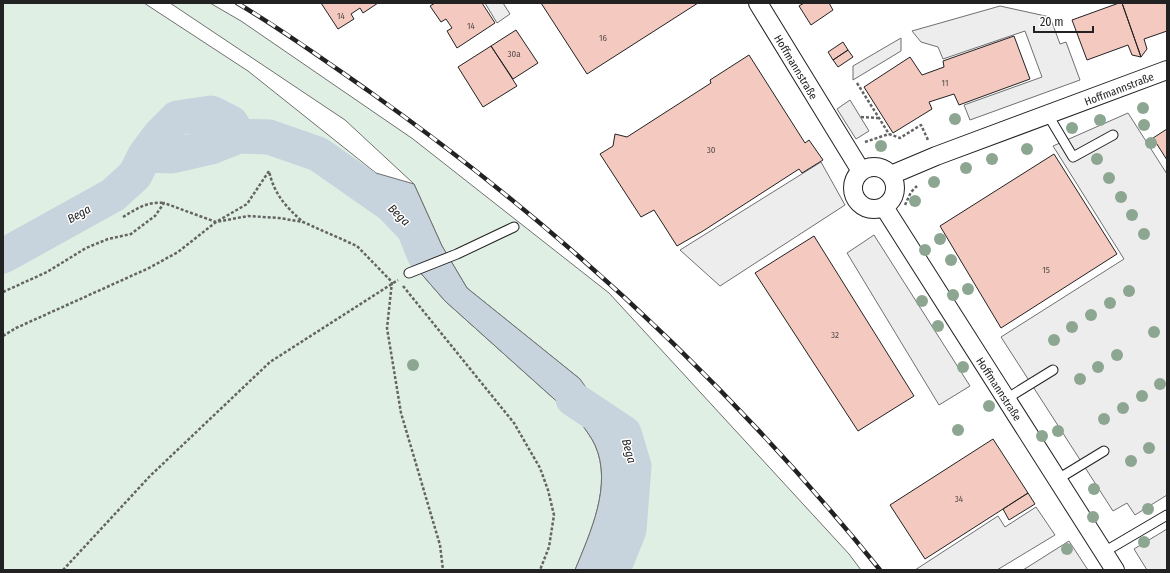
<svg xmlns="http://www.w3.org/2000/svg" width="1170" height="573" font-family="'Fira Sans Condensed',sans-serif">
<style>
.green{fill:#e0efe3;stroke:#6f6f6f}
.parking{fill:#ededed;stroke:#6f6f6f}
.water{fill:#c7d3dd;stroke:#6f6f6f}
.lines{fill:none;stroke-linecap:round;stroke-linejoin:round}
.river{stroke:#c7d3dd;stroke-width:35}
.building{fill:#f3c9c0;stroke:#222}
.service-casing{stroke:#222;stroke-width:11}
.minor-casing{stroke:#222;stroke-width:20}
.path{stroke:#646464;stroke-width:2.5;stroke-dasharray:3 2;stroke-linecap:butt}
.service{stroke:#fff;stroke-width:9}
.minor{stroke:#fff;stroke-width:18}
.rail-casing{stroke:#222;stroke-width:4.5}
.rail{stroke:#fff;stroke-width:3;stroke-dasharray:9;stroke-linecap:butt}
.tree{fill:#8da692}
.labels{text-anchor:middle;stroke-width:3;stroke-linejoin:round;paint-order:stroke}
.number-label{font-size:9px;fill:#564c4a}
.street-label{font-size:11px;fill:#222;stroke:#fff}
.water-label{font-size:12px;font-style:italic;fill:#222;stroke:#fff}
</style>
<rect width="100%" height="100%" fill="#fff"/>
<path class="green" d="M3 3H144L248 71 376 173 396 201 418 270 445 301 582 424C586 431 592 438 595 445 613 485 590 533 575 570H3Z
M170 3H210L241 21 413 139 609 293 849 554 861 570H598L621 523 580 379 467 288 442 246 414 184 345 120Z"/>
<path class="parking" d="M485 3H503L510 14 497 23Z
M1000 6 1050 17 1060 44 1066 42 1080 80 970 120 964 105 1042 77 1025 31 943 59 938 47 921 42 912 31Z
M901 38V51L853 80V66Z
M850 100 869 131 856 139 837 109Z
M1128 113 1167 174V495L1135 515 1127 503 1113 511 1001 337 1124 259 1053 146Z
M821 162 845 205 720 286 680 250Z
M874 235 970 386 939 405 847 253Z
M1036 507 1055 535 997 570H915L998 516 1005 527Z
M1167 529V570H1147L1134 549Z
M1069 541 1088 570H1023Z"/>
<path class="water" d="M376 173 414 184 442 246 467 288 580 379 614 427 622 467 621 523 598 570H575C590 533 613 485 595 445 592 438 586 431 582 424L445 301 418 270 396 201Z"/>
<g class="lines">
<path class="river" d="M145 155 160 135 177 118 211 113 231 123 239 136
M3 256 113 195 135 175 145 155 172 156 211 147 239 136 269 137 318 154 391 205 414 229 424 254
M573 399 624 433 634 466 629 530 613 570"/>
</g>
<path class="building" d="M321 3H378L363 13 360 8 351 14 354 19 338 29Z
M435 3H482L495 23 457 48 447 31 452 28 446 19 441 22 430 6Z
M541 3H698L587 74Z
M804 3H829L833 10 811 25 799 6Z
M1119 3H1122L1141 57 1132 55 1128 45 1087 60 1072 20Z
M1122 3H1167V31L1144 39 1147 49 1141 57Z
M516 30 538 63 513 79 491 46Z
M1014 36 1030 79 959 105 954 94 929 102 932 109 893 133 864 87 910 57 922 75 944 67 943 61Z
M843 42 848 50 833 60 828 52Z
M491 46 517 86 483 107 458 67Z
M848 50 853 57 838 67 833 60Z
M749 55 805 143 809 140 823 160 802 173 799 169 703 231 677 246 654 210 641 217 600 154 613 146 615 134 627 137 711 83 710 80Z
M1167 129V160L1153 138Z
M1054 154 1117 254 1001 328 940 226Z
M814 236 914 396 858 431 755 273Z
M993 439 1028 493 925 559 890 505Z
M1028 493 1035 504 1009 520 1003 509Z"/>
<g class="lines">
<g class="service-casing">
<path id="service" d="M1048 115 1073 157 1113 135
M409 273 457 254 514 227
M1006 399 1053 370
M1058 479 1104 451
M1104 552 1167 515"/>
</g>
<g class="minor-casing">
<path id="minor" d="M758 3 861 171
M853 188a21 21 0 1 1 42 0a21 21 0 1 1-42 0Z
M891 175 936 156 1167 70
M884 207 1115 570"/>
</g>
<path class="path" d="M857 83 889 134 900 138 921 125 928 140
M861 117 878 118
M865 142 889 134
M905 205 911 192 917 186
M123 217C136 209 148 201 164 203
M403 286 514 423 540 468 548 490 554 515 549 547 540 570
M3 292 47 272 86 248 108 239 131 234 155 216 164 203 216 222 247 204 269 171C274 194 286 207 303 222
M3 336 16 328 149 268 178 252 216 222 248 216 279 218 303 222 357 246 392 282 387 328 401 413 440 545 443 570
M63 570 150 476 270 362 398 280"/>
<use href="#service" class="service"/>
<use href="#minor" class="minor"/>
<g class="rail-casing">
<path id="rail" d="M237 3C283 30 327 62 370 92 561 227 733 388 880 570"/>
</g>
<use href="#rail" class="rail"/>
</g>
<g class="tree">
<circle cx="1143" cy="108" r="6"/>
<circle cx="955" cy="119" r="6"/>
<circle cx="1100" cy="120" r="6"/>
<circle cx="1144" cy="125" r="6"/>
<circle cx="1072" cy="128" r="6"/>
<circle cx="1151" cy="143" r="6"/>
<circle cx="881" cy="146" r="6"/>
<circle cx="1027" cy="149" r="6"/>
<circle cx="992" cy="159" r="6"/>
<circle cx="1097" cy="159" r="6"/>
<circle cx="966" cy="168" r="6"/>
<circle cx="1109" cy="178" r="6"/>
<circle cx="934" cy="182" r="6"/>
<circle cx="1121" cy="197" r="6"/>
<circle cx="915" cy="201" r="6"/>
<circle cx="1132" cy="215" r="6"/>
<circle cx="1144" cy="234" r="6"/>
<circle cx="940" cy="239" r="6"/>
<circle cx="925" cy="250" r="6"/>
<circle cx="951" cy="260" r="6"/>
<circle cx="968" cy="289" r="6"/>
<circle cx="1129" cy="291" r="6"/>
<circle cx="953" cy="295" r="6"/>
<circle cx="922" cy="301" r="6"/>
<circle cx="1110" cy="303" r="6"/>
<circle cx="1091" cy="315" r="6"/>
<circle cx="938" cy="326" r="6"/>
<circle cx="1072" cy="327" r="6"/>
<circle cx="1154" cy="332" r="6"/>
<circle cx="1054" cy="340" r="6"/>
<circle cx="1117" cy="355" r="6"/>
<circle cx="413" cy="365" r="6"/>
<circle cx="963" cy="367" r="6"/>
<circle cx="1098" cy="367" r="6"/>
<circle cx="1080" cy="379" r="6"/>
<circle cx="1160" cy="384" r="6"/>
<circle cx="1142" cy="396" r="6"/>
<circle cx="989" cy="406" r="6"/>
<circle cx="1123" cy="408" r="6"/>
<circle cx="1104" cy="419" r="6"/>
<circle cx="958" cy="430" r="6"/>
<circle cx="1058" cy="431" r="6"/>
<circle cx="1042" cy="436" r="6"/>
<circle cx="1149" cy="448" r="6"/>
<circle cx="1131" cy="461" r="6"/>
<circle cx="1094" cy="489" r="6"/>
<circle cx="1148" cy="509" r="6"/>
<circle cx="1093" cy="517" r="6"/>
<circle cx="1144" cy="542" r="6"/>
<circle cx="1067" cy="549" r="6"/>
</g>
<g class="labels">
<g class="number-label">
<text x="341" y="19">14</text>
<text x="471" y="29">14</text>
<text x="603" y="41">16</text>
<text x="514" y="57">30a</text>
<text x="945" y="86">11</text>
<text x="711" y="153">30</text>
<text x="1046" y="273">15</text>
<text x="835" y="338">32</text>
<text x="959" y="502">34</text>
</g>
<g class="street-label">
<text transform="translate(796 67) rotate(59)" y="4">Hoffmannstraße</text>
<text transform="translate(1119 89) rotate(-21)" y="4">Hoffmannstraße</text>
<text transform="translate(999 389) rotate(57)" y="4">Hoffmannstraße</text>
</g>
<g class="water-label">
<text transform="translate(79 214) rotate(-29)" y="4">Bega</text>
<text transform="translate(399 215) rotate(44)" y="4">Bega</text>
<text transform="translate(629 451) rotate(74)" y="4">Bega</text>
</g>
</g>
<rect width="1170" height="573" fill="none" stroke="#222222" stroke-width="8"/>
<path d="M1034 26v6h59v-6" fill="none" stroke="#222222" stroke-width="2"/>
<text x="1040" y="26" font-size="12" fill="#222222" stroke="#ffffff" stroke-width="3" paint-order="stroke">20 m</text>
</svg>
